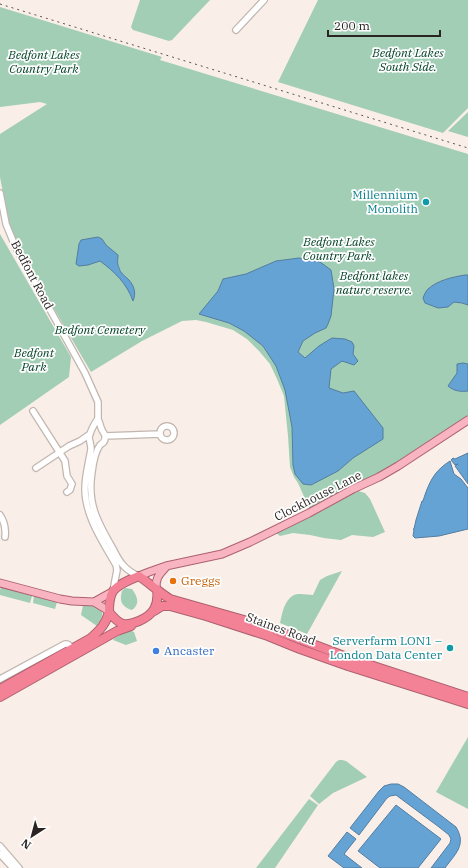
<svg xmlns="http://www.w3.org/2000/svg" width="468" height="868" font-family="'IBM Plex Serif',serif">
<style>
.green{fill:#a1ceb4}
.water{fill:#65a3d5;stroke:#537da0}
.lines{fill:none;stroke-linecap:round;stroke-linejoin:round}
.minor-casing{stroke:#c1b7b0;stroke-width:8}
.major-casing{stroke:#ad616e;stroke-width:9}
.highway-casing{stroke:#ad616e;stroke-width:10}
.minor{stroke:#fff;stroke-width:5.5}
.major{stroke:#f8b4c1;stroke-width:7}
.highway{stroke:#f48297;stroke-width:8}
.rail{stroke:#5a5350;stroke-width:1;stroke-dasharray:2 4;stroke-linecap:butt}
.culture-dot{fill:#0f9aa8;stroke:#fefefe;stroke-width:1.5}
.food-dot{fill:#e8710a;stroke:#fefefe;stroke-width:1.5}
.shop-dot{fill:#3f7fe0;stroke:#fefefe;stroke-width:1.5}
.labels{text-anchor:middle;stroke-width:3.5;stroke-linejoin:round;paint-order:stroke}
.park-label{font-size:12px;font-style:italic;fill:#004127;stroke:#fefefe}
.culture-label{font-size:12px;fill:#0d838f;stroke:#fefefe;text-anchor:end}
.street-label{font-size:12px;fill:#2a2523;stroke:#fefefe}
.food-label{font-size:12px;fill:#c56008;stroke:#fefefe;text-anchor:start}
.shop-label{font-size:12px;fill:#366cbe;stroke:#fefefe;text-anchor:start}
</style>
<rect width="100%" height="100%" fill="#faeee8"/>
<path class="green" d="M140 0H210L172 40 169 41 133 30 131 27Z
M318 0H468V108L443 133 278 82Z
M0 7 162 57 160 60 468 154V417L396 464 351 487 310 510 298 483 294 477 290 467 288 436 284 396 277 379 270 364 259 351 247 339 233 330 206 322 196 320 182 321 142 341 91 372 11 235 0 177V134L47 104 40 102 0 107Z
M468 112V137L448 131Z
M0 234 71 357 69 377 0 425Z
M355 490 365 493 370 499 385 532 373 537 352 535 341 540 324 538 310 535 293 533 280 536 275 532Z
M342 571 307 634 280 623C282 614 284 600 294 595 299 593 308 595 313 595L320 580 327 576Z
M3 587 32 596 30 603 0 595V589Z
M125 588 132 589C138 597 140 604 132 610 122 607 119 601 122 591Z
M34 596 57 602 55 609 33 603Z
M83 605H92L102 610C103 617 101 621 97 626L81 615Z
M129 630 134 632 137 641 126 645 113 640 115 638Z
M468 737V809L436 792Z
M339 760H342L346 761 367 777 333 793 319 804 310 796 336 762Z
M309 799 318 805 275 868H256Z"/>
<path class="water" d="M98 237 102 239 106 245 118 255C118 259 117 262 118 265 118 265 120 270 120 271 123 275 126 277 129 280 135 287 136 294 133 301 127 284 115 272 100 261L88 265 79 266 76 264 79 244 81 240Z
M299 258 320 262 331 270 334 289 331 316 328 324 326 328 315 333 303 341 298 352 305 358 319 346 332 338 345 339 352 342 354 346 353 354 358 361 354 365 342 361 331 369 329 388 343 393 354 391 383 428V439L353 458 338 471 311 485 303 484 295 474 293 465 292 427 285 390 276 366 263 346 244 331 229 323 199 314 218 291 223 279 246 274 276 261Z
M465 275H468V305L462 303 454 302 448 307 438 308 425 303 423 298C424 295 426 291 428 289 438 280 453 277 465 275Z
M463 363 468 364V391C460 392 454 391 448 386L457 373V364Z
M468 453V484L455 466 458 464 455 465 451 460 453 458 455 459Z
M450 461 454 474 461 479 468 488V529L439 536 415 538 413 536 414 530 413 529H414L416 520 422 501H423C427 488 432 475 442 467 444 465 447 463 450 461Z
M391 784H398L404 787 456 827C467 845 455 854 445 868H431L450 843 451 839 449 835 439 827 396 795 390 796 387 798 359 835 350 828 379 791 384 786Z
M396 805 441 839 418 868H380L358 851Z
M347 832 356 839 344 854 362 868H344L328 856Z"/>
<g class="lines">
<g class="minor-casing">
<path id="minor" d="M236 30 264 0
M0 193 6 224 15 246 85 373 98 402V419C95 422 89 434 89 438 90 442 91 445 91 449 89 462 85 475 85 489 85 516 103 542 116 565L117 570 113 591
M33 411 65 461 67 476 72 484 70 490 67 492
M98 419C100 423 100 426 102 430 103 433 106 434 105 438 105 442 103 443 100 445 95 452 93 464 92 472 87 503 97 521 112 547 115 552 118 560 123 565 127 570 133 573 137 576
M160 433a7 7 0 1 1 14 0a7 7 0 1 1-14 0Z
M105 436 160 434
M36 468 69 446 80 441 90 434
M0 515C4 521 6 529 5 537
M0 679 65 644H67L69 645 72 649
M0 846 19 868
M0 854 13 868"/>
</g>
<g class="major-casing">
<path id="major" d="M139 576 149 572 166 566 222 554 250 542 309 513 353 489 379 477 398 466 468 420
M0 583 60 599 72 601 94 602 109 611
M156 588C156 577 159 575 166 567
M94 602 112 592"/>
</g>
<g class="highway-casing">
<path id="highway" d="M157 589C159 605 154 615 139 621 134 623 128 625 123 624 117 622 113 617 109 612 109 606 109 599 112 593 115 586 131 579 139 576 149 583 159 592 170 599L251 622 278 631 352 659 468 697
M154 611 162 606H170L206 616 268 636 300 649 348 666 468 704
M0 689 91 638C100 630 106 624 109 612
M0 697 117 631 131 626"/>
</g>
<use href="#minor" class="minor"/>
<use href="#major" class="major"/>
<use href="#highway" class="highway"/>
<path class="rail" d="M0 4 468 148"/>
</g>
<g class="culture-dot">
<circle cx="426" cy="202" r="4"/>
<circle cx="450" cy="648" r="4"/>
</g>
<circle class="food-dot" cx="173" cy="581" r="4"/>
<circle class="shop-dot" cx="156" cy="651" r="4"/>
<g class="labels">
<g class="park-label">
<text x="408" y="57">Bedfont Lakes<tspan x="408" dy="14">South Side.</tspan></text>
<text x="44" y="59">Bedfont Lakes<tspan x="44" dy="14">Country Park</tspan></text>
<text x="339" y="246">Bedfont Lakes<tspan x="339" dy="14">Country Park.</tspan></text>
<text x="374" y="280">Bedfont lakes<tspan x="374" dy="14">nature reserve.</tspan></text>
<text x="100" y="334">Bedfont Cemetery</text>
<text x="34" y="357">Bedfont<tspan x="34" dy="14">Park</tspan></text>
</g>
<g class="culture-label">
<text x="418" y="199">Millennium<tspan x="418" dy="14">Monolith</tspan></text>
<text x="442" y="645">Serverfarm LON1 –<tspan x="442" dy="14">London Data Center</tspan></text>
</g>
<g class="street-label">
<text transform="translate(32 275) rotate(62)" y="4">Bedfont Road</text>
<text transform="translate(318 496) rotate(-27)" y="4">Clockhouse Lane</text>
<text transform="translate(281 629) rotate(20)" y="4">Staines Road</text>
</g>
<g class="food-label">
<text x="181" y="585">Greggs</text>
</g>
<g class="shop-label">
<text x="164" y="655">Ancaster</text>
</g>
</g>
<g transform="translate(32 836) rotate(216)" stroke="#fefefe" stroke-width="3" paint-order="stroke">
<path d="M0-3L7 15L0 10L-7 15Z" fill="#2a2523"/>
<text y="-6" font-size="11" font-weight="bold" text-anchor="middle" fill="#2a2523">N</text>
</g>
<path d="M328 30v6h112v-6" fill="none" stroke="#2a2523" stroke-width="2"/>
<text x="334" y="30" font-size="12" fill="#2a2523" stroke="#fefefe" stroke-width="3" paint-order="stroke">200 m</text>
</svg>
